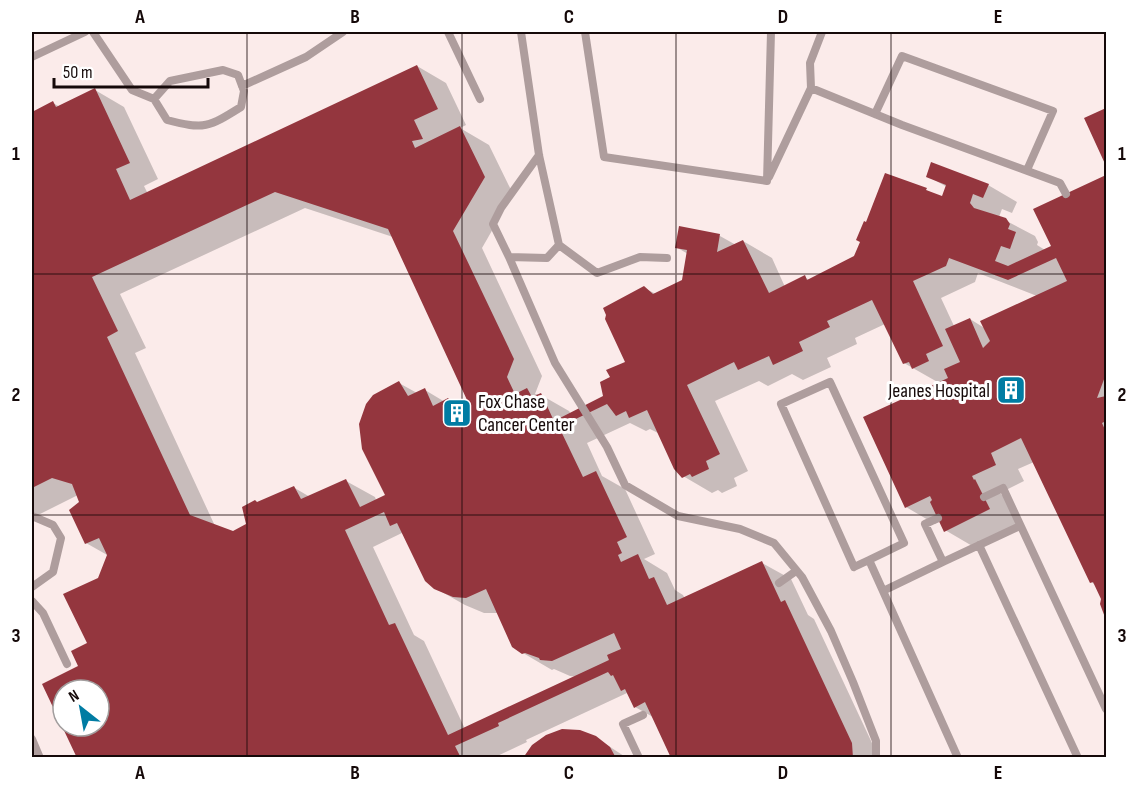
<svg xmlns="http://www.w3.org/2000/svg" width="1138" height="789" font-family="'Sofia Sans Condensed',sans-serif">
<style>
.shadow{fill:#0003;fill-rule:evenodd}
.building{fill:#94363e;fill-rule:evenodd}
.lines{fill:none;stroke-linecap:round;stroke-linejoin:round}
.lane{stroke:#ae9d9d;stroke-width:8}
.grid{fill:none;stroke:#150909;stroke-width:1.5;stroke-opacity:0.55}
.labels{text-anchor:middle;stroke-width:6;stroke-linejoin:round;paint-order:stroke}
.poi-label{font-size:20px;fill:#150909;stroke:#fff;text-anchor:end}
.neatline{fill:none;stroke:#150909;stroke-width:2}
.grid-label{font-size:20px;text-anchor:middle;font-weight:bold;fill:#150909}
</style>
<rect width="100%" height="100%" fill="#fbebea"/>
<path class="shadow" d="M417 66 446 83 466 125 460 128 489 145 513 194 482 248 542 376 535 394 541 395 569 411 571 414 605 397 612 378 627 362 644 288 656 294 683 281 688 254 676 247 720 236 736 245 743 241 772 258 785 287 805 277 809 280 855 257 926 190 942 198 947 187 927 176 988 185 1017 202 1012 213 1002 209 999 217 1035 236 1038 242 1037 245 1045 250 1053 247 1035 210 1106 177V616L1101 604 1103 599 1096 585 1091 582 1034 462 1018 469 1024 481 1000 493 1004 497 1018 526 974 547 945 530 941 521 935 524 906 507 941 384 904 363 885 324 855 338 857 344 827 358 831 367 803 380 792 374 768 386 759 381 715 401 748 471 734 478 737 486 722 493 718 490 712 493 683 476 660 434 650 429 646 431 630 423 587 443 602 476 625 489 655 554 644 559 667 573 675 590 683 595 685 599 762 563 791 579 808 615 814 619 879 758H673L653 717 635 707 627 693 526 740 527 742 493 758H79L64 726H99V690H63V724L44 685 80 667 89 644 100 579 109 556 86 543 81 503 78 495 32 518V113L53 103 60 107 95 90 124 107 158 179 144 186 148 194ZM305 208 393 237 469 401 457 405 448 400 445 402 425 390 417 393 399 383 387 495 376 500 375 497 346 481 310 497 293 487 258 503 248 525 233 532 215 526 135 353 146 348 120 294ZM978 273 1037 296 986 329 970 319 954 326 941 298 975 282ZM404 532 435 588 465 605 484 613H498L523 653 552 670 554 669 570 676 578 677 465 729 424 641 414 635 373 547Z
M1106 110V163L1086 119Z
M595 737 627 758H525Z"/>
<path class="building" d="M417 65 438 109 414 120 423 139 412 141 415 148 460 126 485 177 453 231 514 359 507 377 515 394 527 388 532 397 541 393 554 421 603 396 600 382 610 377 606 370 625 362 605 319 606 315 603 308 644 286 653 294 682 280 687 250 675 248 679 226 720 234 717 252 743 240 769 293 805 275 807 280 854 256 860 242 856 240 864 221 866 222 885 173 927 188 926 190 942 196 946 185 926 177 931 162 989 184 983 198 973 194 970 203 974 208 1006 218 1010 224 1008 229 1016 232 1010 249 1001 246 995 261 1008 266 1051 246 1033 209 1106 175V374L1097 398 1106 396V421L1102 423 1106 432V620L1100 604 1101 599 1093 582 1090 583 1021 438 991 453 996 465 972 476 974 480 975 479 990 509 944 532 930 502 932 500 930 496 905 508 863 417 948 378 944 369 960 362 945 329 970 318 983 348 990 341 980 321 1067 281 1056 258 1008 280 949 258 946 266 913 281 943 346 926 354 929 361 912 369 909 362 903 364 872 300 827 321 830 327 799 342 803 351 773 365 769 356 738 370 734 362 687 385 720 454 706 461 709 469 692 477 690 474 682 478 674 469 647 410 629 418 626 411 616 416 607 404 559 427 583 477 596 471 627 537 617 542 622 553 618 555 621 562 638 554 649 579 654 577 667 605 762 561 781 602 785 600 852 743 853 758H671L645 702 634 708 625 689 621 691 613 675 611 676 608 672 498 723 499 726 455 746 461 758H77L42 684 78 666 71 651 87 643 63 594 98 578 107 555 99 538 85 544 69 510 79 502 72 484 52 478 32 488V112L53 101 56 107 95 88 130 163 116 169 130 200ZM275 192 388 229 467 400 453 405 448 398 433 406 425 388 408 396 399 381 373 395 366 404 359 424 362 449 385 495 360 507 346 479 301 499 294 486 257 502 255 500 242 507 246 524 233 531 190 515 107 337 118 331 92 277ZM384 512 390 526 397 523 425 581 434 589 453 597 466 598 486 589 512 647 522 654 525 653 539 658 540 660 552 661 614 633 621 649 607 655 609 660 448 735 395 623 389 625 345 530ZM63 690H99V726H63Z
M1106 108V166L1084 118Z
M562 729 580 730 596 736 610 747 616 758H523L532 745 546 735Z"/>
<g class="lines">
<path class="lane" d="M93 32 132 90 154 99 167 120C204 130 209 127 241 107L244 91 238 75 223 70 170 81 154 99
M448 32 480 99
M521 32 539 155 559 245 547 258 509 257 493 224 501 208 539 155
M585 32 604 157 767 181
M822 32 810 63 811 88 902 125 1060 183 1066 194
M32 57 85 32
M242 86 306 57 343 32
M875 114 902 56 1053 111 1027 170
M769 177 811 88
M767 181 771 32
M559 245 597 273 640 257 667 258
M509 257 555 363 607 447 625 485 678 516 740 529 774 543 802 577 831 631 853 682 876 741V758
M984 497 1003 488 1106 709
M32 516 53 525 61 538 53 572 32 587
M938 518 925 524 943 562 1020 526
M979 545 1078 758
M869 560 904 543 830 382 781 404 854 567 869 560 883 591
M943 562 883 591 958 758
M779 583 796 571
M32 601 43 613 67 664
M32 739 40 758
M639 758 623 724 643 715"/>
</g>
<path class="grid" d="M247 32V758M462 32V758M676 32V758M891 32V758M32 274H1106M32 515H1106"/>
<defs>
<g id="building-square" transform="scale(1.5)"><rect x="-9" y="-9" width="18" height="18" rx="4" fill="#007ca3" stroke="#fff"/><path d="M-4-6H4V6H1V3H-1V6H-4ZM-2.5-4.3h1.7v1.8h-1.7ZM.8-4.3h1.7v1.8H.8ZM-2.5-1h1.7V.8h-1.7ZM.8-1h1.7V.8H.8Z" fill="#fff"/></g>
</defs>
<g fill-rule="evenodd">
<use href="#building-square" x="1011" y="390"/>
<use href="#building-square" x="457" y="413"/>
</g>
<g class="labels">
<g class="poi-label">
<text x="990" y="397">Jeanes Hospital</text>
<text x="478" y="408" text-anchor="start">Fox Chase<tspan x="478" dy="23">Cancer Center</tspan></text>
</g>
</g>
<rect width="1138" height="789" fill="none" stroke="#ffffff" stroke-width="66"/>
<g transform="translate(81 708) rotate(329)"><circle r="28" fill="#ffffff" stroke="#a19d9d" stroke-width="1.5"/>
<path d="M0-4.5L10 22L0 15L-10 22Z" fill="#007ca3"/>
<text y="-9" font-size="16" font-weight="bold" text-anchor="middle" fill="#150909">N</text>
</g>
<path d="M54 78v9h154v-9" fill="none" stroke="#150909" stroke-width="3"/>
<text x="63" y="78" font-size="18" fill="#150909" stroke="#ffffff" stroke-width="4.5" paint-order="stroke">50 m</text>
<rect x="33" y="33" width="1072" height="723" class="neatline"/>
<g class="grid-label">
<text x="140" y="23">A</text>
<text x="355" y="23">B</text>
<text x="569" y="23">C</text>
<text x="783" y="23">D</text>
<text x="998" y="23">E</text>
<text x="16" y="160">1</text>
<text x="1122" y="160">1</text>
<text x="16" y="401">2</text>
<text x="1122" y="401">2</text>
<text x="16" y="642">3</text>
<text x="1122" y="642">3</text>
<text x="140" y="779">A</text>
<text x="355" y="779">B</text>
<text x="569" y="779">C</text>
<text x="783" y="779">D</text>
<text x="998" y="779">E</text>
</g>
</svg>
